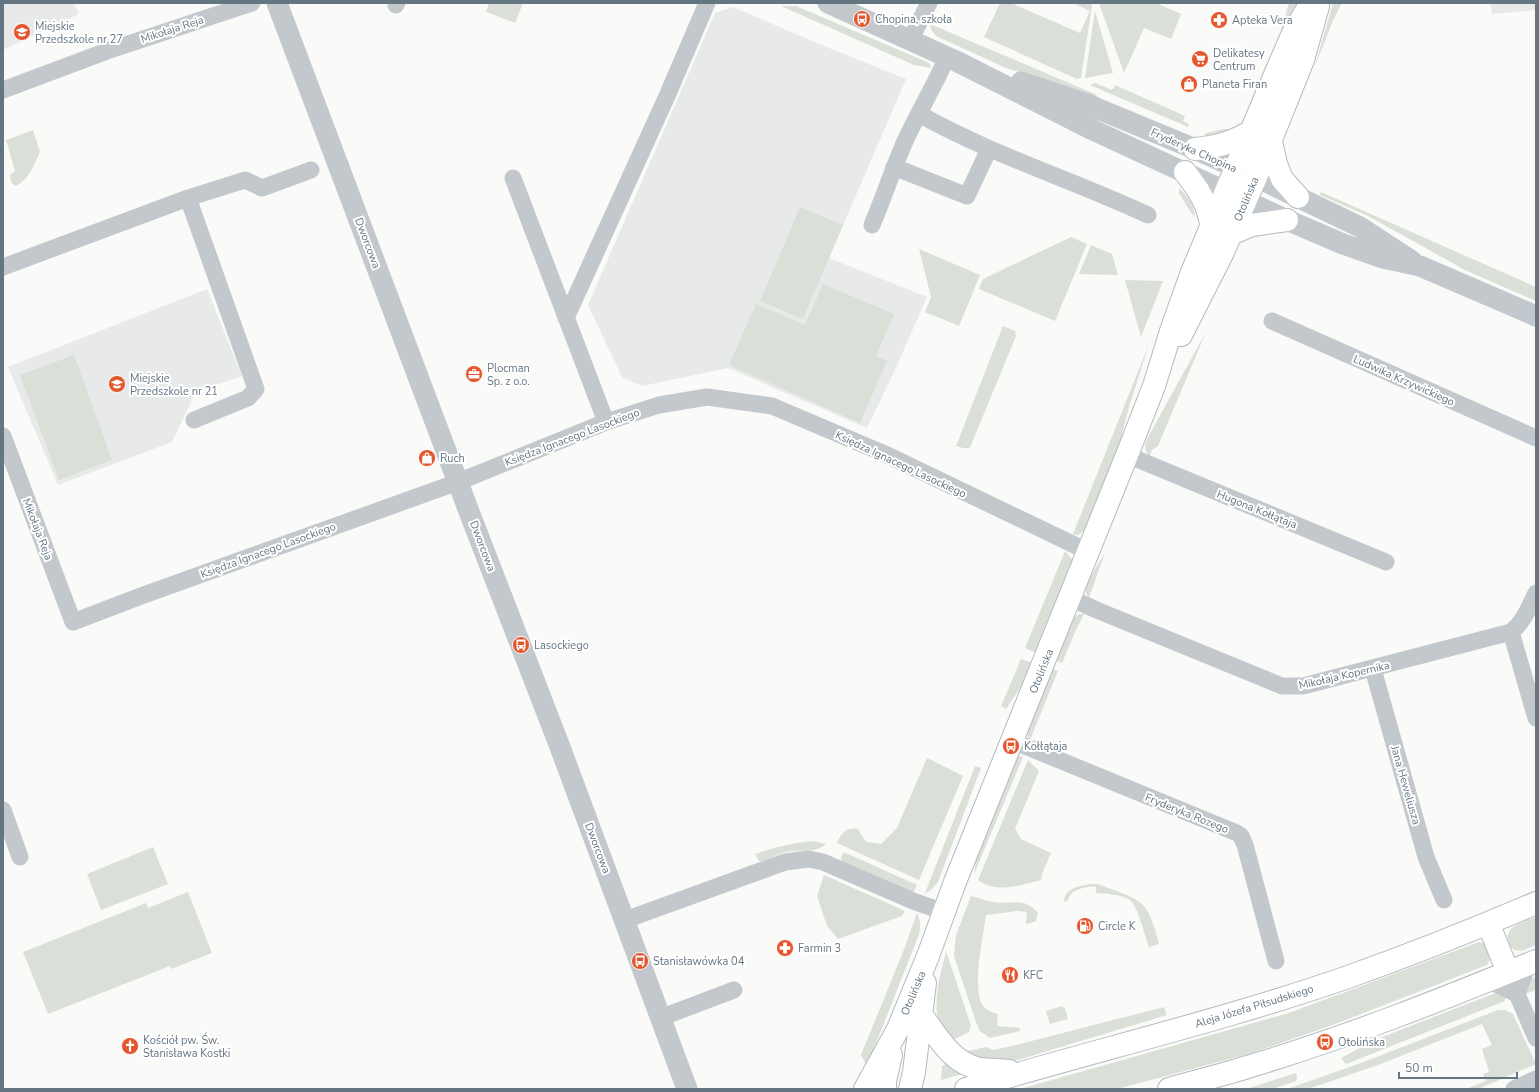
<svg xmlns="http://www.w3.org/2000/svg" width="1539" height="1092" font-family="'Nunito Sans',sans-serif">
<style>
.built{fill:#e8e9e9}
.green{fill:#dadfd7}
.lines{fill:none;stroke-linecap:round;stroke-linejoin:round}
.secondary-casing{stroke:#b3babf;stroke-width:24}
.minor{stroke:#c3c8cc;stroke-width:17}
.tertiary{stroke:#c3c8cc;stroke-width:21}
.secondary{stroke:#fff;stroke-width:22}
.labels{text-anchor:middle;stroke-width:4;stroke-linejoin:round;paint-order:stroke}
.poi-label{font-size:11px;fill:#657683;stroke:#fff;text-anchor:start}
.street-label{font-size:11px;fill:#657683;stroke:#fff}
</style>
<rect width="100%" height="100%" fill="#fafaf8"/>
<path class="built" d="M3 3H74L79 14 3 50Z
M1490 3H1536V10L1492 14Z
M733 7 824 46 906 79 829 258 927 297 894 372 867 428 728 368 642 386 622 377 588 305 715 13Z
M207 289 242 376 196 392 172 442 58 485 8 367Z"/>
<path class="green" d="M489 3H523L515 23 486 12Z
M1000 3H1011L1080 33 1090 11 1073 3H1086L1092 5 1081 78 1077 79 984 37Z
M1099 3H1156L1181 14 1171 39 1144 28 1124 73Z
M1289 3H1297L1281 31Z
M1333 3H1342L1332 23 1315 66Z
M781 6H796L927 62 930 64 931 68 914 65Z
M1095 11 1113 73 1085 78Z
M930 24 1095 94 1099 98 1006 68 936 36 931 29Z
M1095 83 1112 90 1115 85 1185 116 1183 121 1189 124 1188 127 1090 85Z
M1224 129H1228L1216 136 1202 138 1206 133Z
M33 130 40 152C34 164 29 181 15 186L11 182 10 175 15 171 6 140Z
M1179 188C1187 196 1194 204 1195 216 1190 214 1184 199 1179 194Z
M1321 192 1536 287V301L1465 270 1368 216 1320 195Z
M800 207 843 225 803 319 760 301Z
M1071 237 1087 244 1055 321 979 289 983 279Z
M1091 245 1112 254 1118 275 1079 274Z
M919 249 980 275 959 326 925 312 931 297Z
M1125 280 1163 281 1141 337Z
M823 284 894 314 876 356 887 361 860 423 729 365 756 304 805 325Z
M1003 326 1015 331 1016 336 971 445 969 448H963L956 446Z
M1206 332 1158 446 1152 450 1149 457C1145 451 1144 446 1147 439Z
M1149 344 1129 407 1115 462 1088 528 1078 535 1073 534Z
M74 355 112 460 59 480 20 375Z
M1065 551 1072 559 1073 564 1036 653 1025 648Z
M1105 553 1089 598 1086 593V584Z
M1079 614H1084L1076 630 1062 663 1055 660 1072 619Z
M1021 659 1033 663 1027 677 1006 709 1001 706Z
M1052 669 1058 671 1030 740 1027 734 1028 728Z
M1019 756 1023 757 974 874 976 860 1015 761Z
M927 758 963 776 919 880 837 843C842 833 845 827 858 829L866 842 881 844 897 828Z
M1028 760 1039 771 1015 829 1021 839 1051 853 1042 874 1041 880C1022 885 995 894 978 880Z
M975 766 981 768 938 882 930 891 925 893Z
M813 841 826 844C815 854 800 849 786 852 778 854 771 858 763 861H759L755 854C776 847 791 843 813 841Z
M153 847 168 884 101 910 87 874Z
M844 852 917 885 913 893 842 862 841 857Z
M824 875 905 911 902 916 838 939 827 926 817 896Z
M1091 884H1098C1110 889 1132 895 1142 904 1152 914 1155 931 1159 944L1149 947C1145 936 1138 907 1130 900 1121 894 1106 894 1096 893V887C1089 886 1077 888 1071 894 1069 897 1068 900 1066 902L1064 901C1066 887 1080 886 1091 884Z
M188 892 212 953 171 969 170 966 48 1014 23 952 146 903 148 908Z
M971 896C978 897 985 901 993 902 1011 905 1024 896 1038 913L1036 921 1031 923 1026 924 1027 912 1017 911 986 915C983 938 973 980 981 1002 984 1010 991 1012 998 1014L997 1026 1020 1028V1031L990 1038 980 1031 976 1022 954 956 956 935Z
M917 913C921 922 921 927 918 937L867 1066 861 1055 905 947Z
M1536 917V945C1526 949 1515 956 1509 944 1507 940 1507 936 1509 932 1513 924 1528 920 1536 917Z
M1479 942 1487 944 1492 957 1487 965 1338 1023 1252 1053 1117 1089H1020L1289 1013Z
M946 951 971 1026 969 1032 949 1042C946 1036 941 1029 939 1022 932 1000 941 974 946 951Z
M1536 977V990L1523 995 1527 980Z
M1498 992 1506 994 1505 1001 1346 1064 1341 1058 1377 1039Z
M1062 1006 1065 1009 1068 1019 1050 1024 1046 1011Z
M1164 1007 1167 1015 1004 1064 962 1054 967 1051 987 1047 993 1050 1016 1045Z
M1498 1010H1505L1513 1014 1536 1064 1478 1089H1466L1486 1081 1483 1074 1489 1072 1482 1049 1492 1045 1482 1024 1378 1065 1308 1089H1287L1361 1063Z
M947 1063 962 1074 941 1080 942 1066Z
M1296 1073 1297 1077 1296 1081 1273 1089H1246Z"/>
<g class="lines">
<g class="secondary-casing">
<path id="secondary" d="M1271 141 1276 164 1282 179 1298 197
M1195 149C1217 147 1231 143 1250 132
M1185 172 1198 190 1206 205 1212 226
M1231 234 1252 225 1287 220
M1181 335 1223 252 1256 177 1303 60 1318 6
M1488 923 1508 972
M921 1014C937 1036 952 1064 981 1069 990 1070 1000 1070 1009 1071
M865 1089 898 1029 928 956 955 882 1127 455 1154 386 1171 331 1192 272 1274 77 1293 33 1311 3
M885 1089V1081L891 1055
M910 1089 914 1072 925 983
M966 1089C1092 1051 1221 1021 1345 978 1410 955 1473 930 1536 903
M1169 1089C1197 1081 1226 1074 1254 1065 1350 1036 1443 999 1536 961"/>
</g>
<path class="minor" d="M396 5 397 3
M910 40 929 3
M3 90 107 51 252 3
M919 114C992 155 1073 180 1148 215
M894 167 967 196 989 149
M513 178 606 422
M872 225C884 197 893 168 906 139 919 111 935 85 947 57
M3 267 188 198
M566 318 667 96 707 3
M1272 321 1536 438
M194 420 248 398 256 389 188 198 245 180 262 188 311 170
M3 436 73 622 141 596 458 482 606 422 659 405 707 397 772 406 885 454 1089 552
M1127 455 1386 562
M1070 598 1099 611 1282 686H1303L1511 632C1524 622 1529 607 1536 593
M1511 632 1536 718
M1373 669 1426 857 1444 900
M1013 741 1237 833 1241 836 1245 845 1276 961
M3 810 20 857
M625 920 785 862 809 859 823 862 913 901 944 912
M1488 980 1517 994 1528 964
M1517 994 1536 1038
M660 1018 734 990
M1514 1089 1536 1079"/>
<path class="tertiary" d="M277 3 468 509 560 747 687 1089
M828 3 956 61 1093 130 1287 220 1343 244 1383 258 1420 266 1536 316
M1021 82 1084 103 1195 149 1256 177 1360 227 1412 261"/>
<use href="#secondary" class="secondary"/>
</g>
<defs>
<g id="bus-disc" transform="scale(0.9)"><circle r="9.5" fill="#e4572e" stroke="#fff"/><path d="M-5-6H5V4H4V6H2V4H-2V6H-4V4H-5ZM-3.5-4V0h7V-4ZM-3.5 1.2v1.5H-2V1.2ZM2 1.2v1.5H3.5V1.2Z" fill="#fff"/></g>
<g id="pharmacy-disc" transform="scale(0.9)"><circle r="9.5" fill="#e4572e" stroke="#fff"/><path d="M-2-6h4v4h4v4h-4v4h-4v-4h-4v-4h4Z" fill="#fff"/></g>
<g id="school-disc" transform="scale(0.9)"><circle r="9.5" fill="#e4572e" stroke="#fff"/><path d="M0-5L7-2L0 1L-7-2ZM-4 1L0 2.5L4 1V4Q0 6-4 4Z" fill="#fff"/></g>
<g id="supermarket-disc" transform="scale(0.9)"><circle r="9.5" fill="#e4572e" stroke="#fff"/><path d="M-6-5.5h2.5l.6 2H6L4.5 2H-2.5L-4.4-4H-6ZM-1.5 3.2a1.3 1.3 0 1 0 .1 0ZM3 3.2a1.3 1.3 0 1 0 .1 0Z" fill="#fff"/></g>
<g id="shop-disc" transform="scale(0.9)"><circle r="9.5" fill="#e4572e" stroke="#fff"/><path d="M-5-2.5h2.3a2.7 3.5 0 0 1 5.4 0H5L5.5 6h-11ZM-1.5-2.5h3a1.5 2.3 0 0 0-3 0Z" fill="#fff"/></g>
<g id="office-disc" transform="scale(0.9)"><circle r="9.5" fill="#e4572e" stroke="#fff"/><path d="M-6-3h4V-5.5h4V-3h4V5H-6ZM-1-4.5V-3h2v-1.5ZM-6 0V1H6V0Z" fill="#fff"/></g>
<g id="fuel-disc" transform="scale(0.9)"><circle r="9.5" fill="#e4572e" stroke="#fff"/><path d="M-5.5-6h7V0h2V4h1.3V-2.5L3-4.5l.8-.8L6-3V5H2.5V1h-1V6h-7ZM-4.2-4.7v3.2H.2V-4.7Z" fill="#fff"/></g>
<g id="restaurant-disc" transform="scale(0.9)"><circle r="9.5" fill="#e4572e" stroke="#fff"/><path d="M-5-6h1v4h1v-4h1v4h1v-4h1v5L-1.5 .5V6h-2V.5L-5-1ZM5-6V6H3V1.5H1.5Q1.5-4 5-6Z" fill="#fff"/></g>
<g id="church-disc" transform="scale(0.9)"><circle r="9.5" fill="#e4572e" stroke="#fff"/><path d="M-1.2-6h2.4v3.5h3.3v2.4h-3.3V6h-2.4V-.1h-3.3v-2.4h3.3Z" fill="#fff"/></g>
</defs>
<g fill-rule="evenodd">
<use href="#bus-disc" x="862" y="19"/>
<use href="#pharmacy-disc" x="1219" y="20"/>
<use href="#school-disc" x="22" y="32"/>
<use href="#supermarket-disc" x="1200" y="59"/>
<use href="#shop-disc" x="1189" y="84"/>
<use href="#office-disc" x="474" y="374"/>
<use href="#school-disc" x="117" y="384"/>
<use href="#shop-disc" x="427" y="458"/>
<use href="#bus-disc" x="521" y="645"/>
<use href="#bus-disc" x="1011" y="746"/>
<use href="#fuel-disc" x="1085" y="926"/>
<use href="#pharmacy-disc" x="785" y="948"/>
<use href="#bus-disc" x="640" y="961"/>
<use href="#restaurant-disc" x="1010" y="975"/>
<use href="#bus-disc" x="1325" y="1042"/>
<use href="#church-disc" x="130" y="1046"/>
</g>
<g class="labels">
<g class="poi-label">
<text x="875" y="23">Chopina, szkoła</text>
<text x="1232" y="24">Apteka Vera</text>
<text x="35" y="30">Miejskie<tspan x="35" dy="13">Przedszkole nr 27</tspan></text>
<text x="1213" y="57">Delikatesy<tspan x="1213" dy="13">Centrum</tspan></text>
<text x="1202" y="88">Planeta Firan</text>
<text x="487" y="372">Plocman<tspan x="487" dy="13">Sp. z o.o.</tspan></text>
<text x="130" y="382">Miejskie<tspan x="130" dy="13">Przedszkole nr 21</tspan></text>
<text x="440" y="462">Ruch</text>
<text x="534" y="649">Lasockiego</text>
<text x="1024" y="750">Kołłątaja</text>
<text x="1098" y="930">Circle K</text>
<text x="798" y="952">Farmin 3</text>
<text x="653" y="965">Stanisławówka 04</text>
<text x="1023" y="979">KFC</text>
<text x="143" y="1044">Kościół pw. Św.<tspan x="143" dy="13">Stanisława Kostki</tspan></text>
<text x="1338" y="1046">Otolińska</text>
</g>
<g class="street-label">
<text transform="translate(172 29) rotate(-18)" y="4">Mikołaja Reja</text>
<text transform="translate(1194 150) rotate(24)" y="4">Fryderyka Chopina</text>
<text transform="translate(1246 199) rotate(-67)" y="4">Otolińska</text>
<text transform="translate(368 243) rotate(69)" y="4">Dworcowa</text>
<text transform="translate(1404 380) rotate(24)" y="4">Ludwika Krzywickiego</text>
<text transform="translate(572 437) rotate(-21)" y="4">Księdza Ignacego Lasockiego</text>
<text transform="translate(901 464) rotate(25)" y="4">Księdza Ignacego Lasockiego</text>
<text transform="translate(1257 509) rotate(22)" y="4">Hugona Kołłątaja</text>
<text transform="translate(38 529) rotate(69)" y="4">Mikołaja Reja</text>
<text transform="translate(483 546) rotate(69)" y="4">Dworcowa</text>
<text transform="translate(268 550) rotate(-20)" y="4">Księdza Ignacego Lasockiego</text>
<text transform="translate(1041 671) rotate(-68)" y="4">Otolińska</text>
<text transform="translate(1344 675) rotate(-13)" y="4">Mikołaja Kopernika</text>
<text transform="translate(1406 785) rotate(74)" y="4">Jana Heweliusza</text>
<text transform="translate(1187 813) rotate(22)" y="4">Fryderyka Rozego</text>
<text transform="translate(598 848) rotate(69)" y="4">Dworcowa</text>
<text transform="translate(913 993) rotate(-67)" y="4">Otolińska</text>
<text transform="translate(1254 1006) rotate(-17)" y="4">Aleja Józefa Piłsudskiego</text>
</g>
</g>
<rect width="1539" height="1092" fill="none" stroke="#657683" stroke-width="8"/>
<path d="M1399 1072v6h118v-6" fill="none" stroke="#657683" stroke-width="2"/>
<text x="1405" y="1072" font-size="12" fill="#657683" stroke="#ffffff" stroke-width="3" paint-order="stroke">50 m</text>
</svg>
